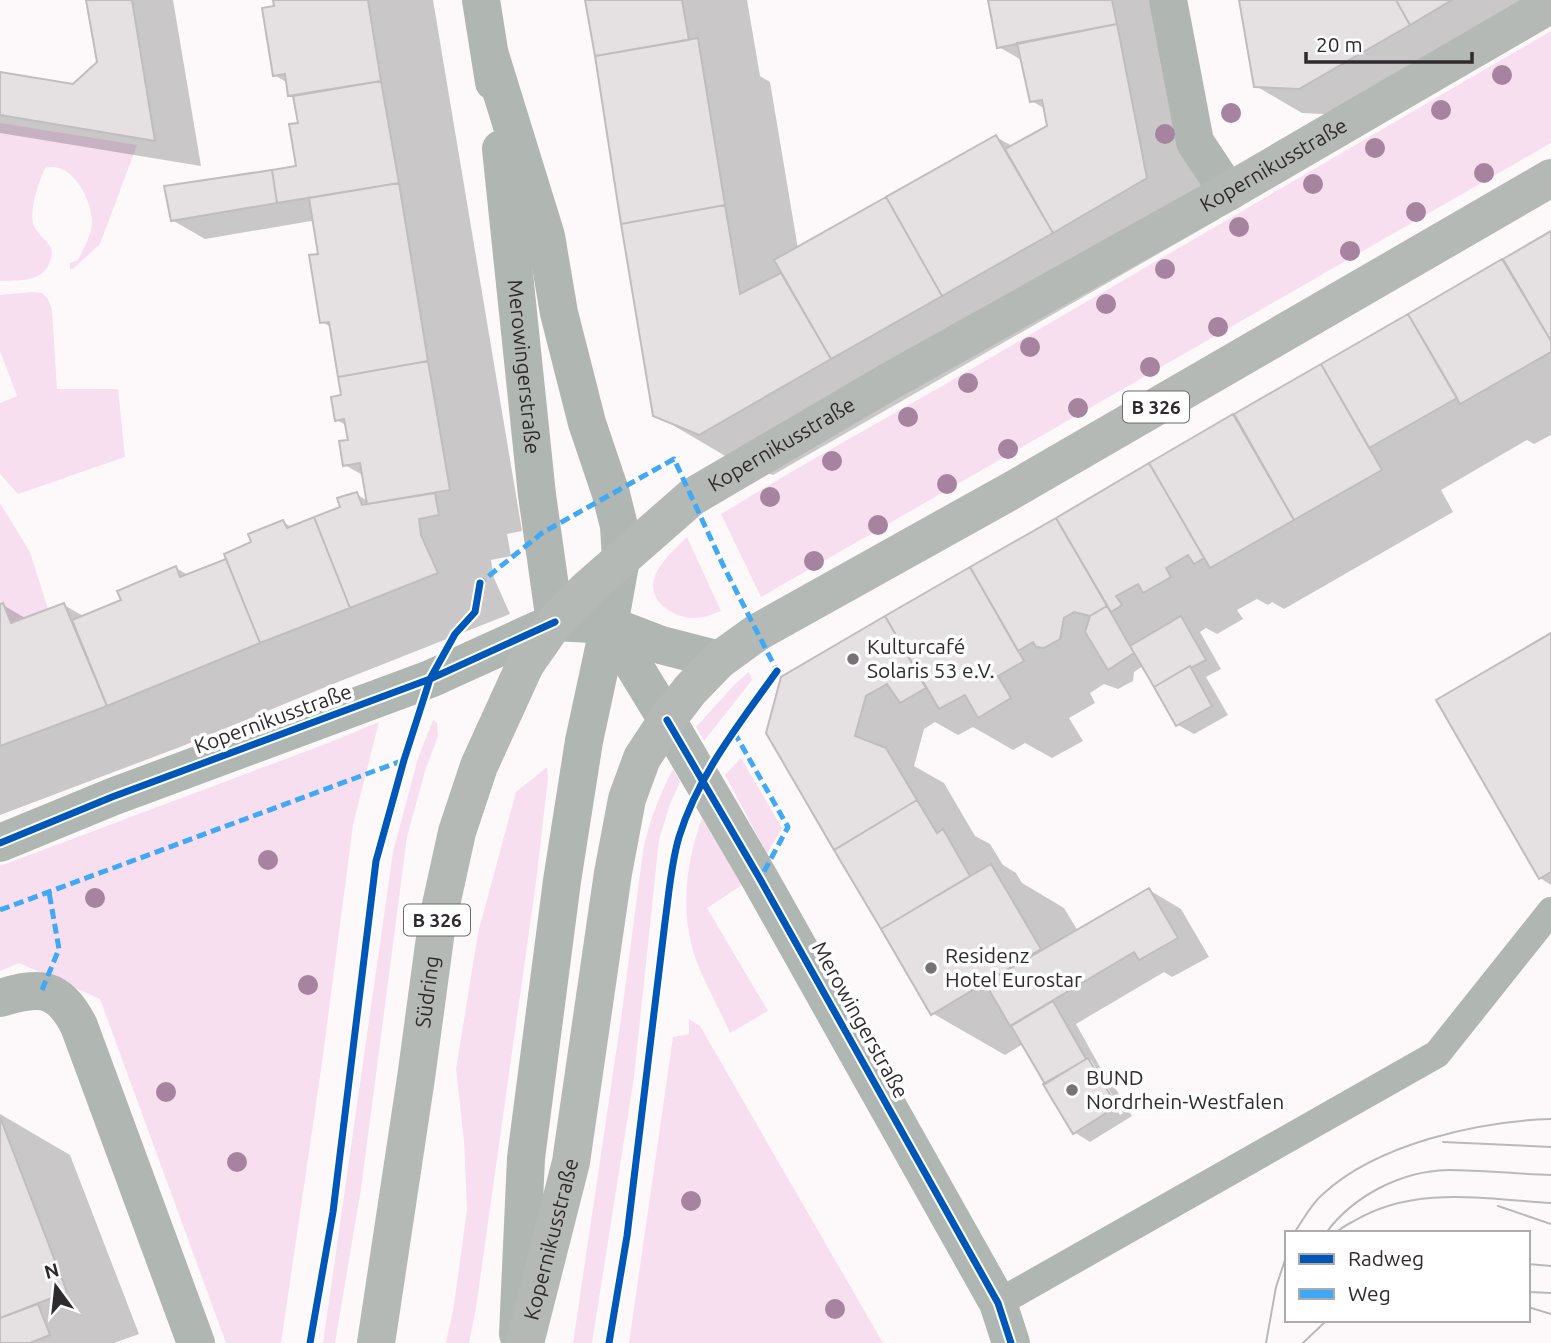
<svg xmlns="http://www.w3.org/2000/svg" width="1551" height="1343" font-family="Ubuntu,sans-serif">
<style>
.green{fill:#f8dff0}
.shadow{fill:#0003;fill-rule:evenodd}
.building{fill:#e5e1e3;stroke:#c0bcbf;stroke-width:2}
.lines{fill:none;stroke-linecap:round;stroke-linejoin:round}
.service{stroke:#b0b7b2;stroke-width:28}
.minor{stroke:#b0b7b2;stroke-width:38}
.secondary{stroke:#b0b6b1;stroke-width:38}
.primary{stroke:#b4b9b5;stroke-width:38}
.tram{stroke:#b9b9b8;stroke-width:2}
.quiet{stroke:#3fa9f5;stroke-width:5;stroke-dasharray:10 5;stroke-linecap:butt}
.cycleway-casing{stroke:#fff;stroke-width:11}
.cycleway{stroke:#0057b8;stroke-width:7}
.tree{fill:#a6839e}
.poi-dot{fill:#777276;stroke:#fff;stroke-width:2.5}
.labels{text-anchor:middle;stroke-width:7;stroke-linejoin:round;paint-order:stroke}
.shield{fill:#fff;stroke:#6d6a6d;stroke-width:2}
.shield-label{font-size:19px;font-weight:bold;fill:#2f2a2e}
.street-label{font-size:21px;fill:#2f2a2e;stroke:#fff}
.poi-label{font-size:21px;fill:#2f2a2e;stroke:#fff;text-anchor:start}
</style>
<rect width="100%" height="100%" fill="#fdf9fb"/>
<path class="green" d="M1551 31V143L761 597 721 514 798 468 942 386Z
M0 123 137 145 100 244 73 269H70V263L78 260C83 249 91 236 92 224 93 201 72 160 45 168 39 182 28 211 34 226 38 235 47 240 51 248 53 254 51 259 49 264 40 283 18 280 0 281Z
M32 292 42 293 48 299 52 310 57 389H118L125 457 18 494 0 474V403L17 396 0 351V295Z
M0 503 30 552 48 609 11 623 3 603 0 604Z
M687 537 721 611C713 614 704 618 695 618 676 619 647 602 654 579 659 562 675 549 687 537Z
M749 672 752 680 704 741 696 727 734 685Z
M433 720 437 723 438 736 425 771 407 837 361 1189 335 1343H323L393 852 418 758Z
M379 722 353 825 322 1063 281 1343H226L100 999 19 963 0 971V866L328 743Z
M741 758 782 828 767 854 725 775Z
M547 767 548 778 536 882 476 1308 469 1343H446L454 1305 467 1209 464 1141 456 1069 478 933 516 792Z
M673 769 680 782 670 804 659 840 634 1077 592 1343H573L621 1019 643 851C649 821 659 796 673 769Z
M702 818 742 885 707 908 768 1011 730 1033C720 1010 707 988 698 965 679 917 685 865 702 818Z
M689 1019 700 1026 883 1343H629L673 1037 689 1034Z"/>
<path class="shadow" d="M88 0H173L201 166 0 133V74L74 86 99 62Z
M275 0H433L522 531 507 534 511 556 491 560 494 578 510 614 333 684 180 747 0 815V606L3 605 27 619 64 605 85 617 123 601 176 568 188 575 228 560 283 522 293 528 342 508 356 494 368 501 364 476 345 465 350 441 347 426 337 420 343 397 331 327 322 322 320 255 314 223 311 221 205 239 172 220 298 167 300 125 295 97 290 95 288 83 274 75 276 7Z
M587 0H747L760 76 770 82 798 249 996 137 1014 147 1049 127 1045 109 1032 101 1023 61 999 47 990 0H1175L1219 219 773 475 727 457 654 414Z
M1241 0H1551V26L1484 65 1346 115 1302 113 1256 86Z
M1551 234V435L1534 444 1527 440 1441 490 1453 512 1284 609 1272 602 1268 605 1257 599 1237 610 1243 619 1217 634 1206 628 1200 632 1221 669 1206 677 1228 715 1194 734 1178 725 1143 666 1134 672 1133 681 1118 689 1104 684 1090 693 1095 703 1069 718 1083 741 1052 758 1025 743 1013 750 973 727 958 735 935 722 924 729 914 766 944 783 975 836 990 844 1003 865 1016 873 1022 883 1064 908 1078 931 1149 890 1181 909 1209 957 1172 977 1164 972 1076 1024 1100 1067 1104 1069 1132 1116 1090 1142 1074 1132 1023 1044 1005 1055 932 1013 768 733 886 618ZM1087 1060H1091L1123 1113 1120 1115Z
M1551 635V885L1540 878Z
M0 1114 70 1155 139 1334 114 1343H0Z"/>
<path class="building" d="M86 0H132L155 141 0 115V72L73 84 97 62Z
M273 0H368L381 81 288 96 285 74 273 76 262 8 274 6Z
M585 0H682L689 40 595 56Z
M988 0H1112L1117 24 997 48Z
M1239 0H1396L1410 25 1299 89 1254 87Z
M1396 0H1452L1410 25Z
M1117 24 1147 178 1053 233 1005 149 1047 126 1042 100 1030 102 1017 43Z
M698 38 725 205 621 224 595 56Z
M381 81 399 183 277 203 272 170 296 166 289 124 298 123 293 96Z
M996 135 1053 233 942 296 886 197Z
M272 170 277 203 171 221 164 186Z
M399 183 428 361 338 377 329 322 320 323 309 255 318 254 309 198Z
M886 197 942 296 831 359 774 260Z
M725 205 740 294 781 273 831 359 699 435 653 416 621 224Z
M1551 231V341L1503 259Z
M1502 259 1551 341V352L1460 404 1408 314Z
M1408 314 1457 398 1369 448 1321 364Z
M428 361 450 490 367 504 360 463 343 466 339 441 348 440 344 419 335 421 331 397 341 395 338 377Z
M1321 364 1382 470 1294 520 1234 414Z
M1233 414 1294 520 1210 568 1149 463Z
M1149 463 1204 558 1194 564 1188 555 1166 568 1171 577 1143 593 1138 584 1116 596 1122 605 1111 612 1056 518Z
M357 492 362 505 435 493 439 515 419 519 421 535 438 573 350 608 314 517 340 507 337 498Z
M314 517 350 608 260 643 224 554 251 542 248 534 283 520 287 528Z
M1056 518 1107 606 1090 616 1074 612 1064 618 1060 639 1044 648 1036 647 1033 642 1018 651 970 567Z
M226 559 260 643 107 706 72 620 121 600 117 591 176 566 180 577Z
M970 567 1024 661 998 676 1011 698 978 718 965 695 939 709 885 616Z
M3 603 11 623 64 603 107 706 0 746V604Z
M1107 606 1134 653 1108 670 1085 632 1090 616Z
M885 616 926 688 900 703 887 684 866 696 855 736 886 748 917 800 834 850 766 733 781 677Z
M1181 616 1206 660 1191 668 1190 666 1154 687 1130 646Z
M1551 633V872L1539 879 1436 700Z
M1190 666 1212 706 1176 726 1154 687Z
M917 800 937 833 943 829 970 876 881 929 834 850Z
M991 864 1041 949 931 1015 881 929Z
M1149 888 1178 938 1139 960 1134 952 1010 1026 985 983Z
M1053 1001 1086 1059 1045 1084 1011 1026Z
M1088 1058 1117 1106 1073 1134 1043 1084Z
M0 1117 67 1292 0 1318Z
M38 1304 50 1335 30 1343H0V1318Z"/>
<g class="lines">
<path class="service" d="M998 1303 1437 1054 1551 911"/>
<path class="minor" d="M1168 0 1195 142 1228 192
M667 720 760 879 998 1303 1011 1343
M0 843 112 797 430 679 555 622
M0 998C40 986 59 986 79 1026L196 1343"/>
<g class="secondary">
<path d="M481 0 494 82"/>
<path d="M491 58 546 236 559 313 587 423 611 494 619 526 621 559 609 625 584 741 562 881 526 1158 518 1334"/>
<path id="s1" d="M501 149 537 495 555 622 609 625 661 645 719 660"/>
<path d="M609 625 667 720"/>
</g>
<g class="primary">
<path id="s2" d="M376 1343 416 1078 437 923 457 832 479 766 525 665 555 622 586 590 692 497 890 381 1228 192 1551 4"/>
<path id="s3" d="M525 1343 571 1162 613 873 627 799 642 758 667 720 690 690 719 660 758 632 1016 488 1551 178"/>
</g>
<path class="tram" d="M1443 1142 1551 1147
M1498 1206 1551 1224
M1294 1233C1303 1220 1311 1204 1323 1194 1377 1144 1479 1121 1551 1119
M1326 1233C1353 1196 1401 1171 1448 1170 1482 1170 1517 1174 1551 1175
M1336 1233C1341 1228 1348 1224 1354 1221 1414 1185 1484 1199 1551 1203
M1528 1264 1551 1266
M1528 1292 1551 1293
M1528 1307 1551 1314
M1266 1343 1276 1287 1287 1254
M1303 1343 1327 1320"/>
<path class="quiet" d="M480 587V583L542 533 674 459 723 565 777 671 774 675
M734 732 788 827 760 879
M0 910 404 760
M42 990 59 949 49 892"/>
<g class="cycleway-casing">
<path id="cycleway" d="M667 720 760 879 998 1303 1011 1343
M0 843 112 797 430 679 555 622
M310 1343 333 1212 376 861 404 760 430 679 455 634 475 612 480 583
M609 1343 627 1236 665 922C669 893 671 864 679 837 698 775 740 723 777 671"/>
</g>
<use href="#cycleway" class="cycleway"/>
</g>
<g class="tree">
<circle cx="1502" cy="75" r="10"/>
<circle cx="1441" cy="110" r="10"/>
<circle cx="1231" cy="113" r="10"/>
<circle cx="1165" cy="134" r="10"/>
<circle cx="1375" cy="148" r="10"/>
<circle cx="1484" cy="173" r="10"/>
<circle cx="1313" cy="184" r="10"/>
<circle cx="1416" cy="212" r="10"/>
<circle cx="1239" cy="227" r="10"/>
<circle cx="1350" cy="251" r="10"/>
<circle cx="1165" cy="269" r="10"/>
<circle cx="1106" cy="304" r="10"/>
<circle cx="1218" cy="327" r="10"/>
<circle cx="1030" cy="347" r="10"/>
<circle cx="1150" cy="367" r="10"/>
<circle cx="968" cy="383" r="10"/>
<circle cx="1078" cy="408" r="10"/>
<circle cx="908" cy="417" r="10"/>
<circle cx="1008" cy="449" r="10"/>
<circle cx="832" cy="461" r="10"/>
<circle cx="947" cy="484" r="10"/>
<circle cx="770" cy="497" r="10"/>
<circle cx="878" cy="525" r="10"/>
<circle cx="814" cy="561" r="10"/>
<circle cx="268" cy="860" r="10"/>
<circle cx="95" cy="898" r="10"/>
<circle cx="308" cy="985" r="10"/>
<circle cx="166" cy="1092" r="10"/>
<circle cx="237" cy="1162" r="10"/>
<circle cx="691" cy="1201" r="10"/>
<circle cx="835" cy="1309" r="10"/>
</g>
<g class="poi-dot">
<circle cx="853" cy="659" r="7"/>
<circle cx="931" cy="968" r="7"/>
<circle cx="1072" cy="1090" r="7"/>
</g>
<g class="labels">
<g class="shield">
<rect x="1123" y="391.5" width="66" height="31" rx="5"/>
<rect x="404" y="904.5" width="66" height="31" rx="5"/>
</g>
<g class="shield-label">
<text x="1156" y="414">B 326</text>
<text x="437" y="927">B 326</text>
</g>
<g class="street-label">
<text dy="7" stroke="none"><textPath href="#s2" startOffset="1606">Kopernikusstraße</textPath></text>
<text dy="7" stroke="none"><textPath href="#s1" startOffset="219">Merowingerstraße</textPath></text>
<text dy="7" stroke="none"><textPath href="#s2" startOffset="1040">Kopernikusstraße</textPath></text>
<text transform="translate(273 719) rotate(-20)" y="7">Kopernikusstraße</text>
<text dy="7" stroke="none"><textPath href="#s2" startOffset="355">Südring</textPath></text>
<text transform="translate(860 1020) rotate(61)" y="7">Merowingerstraße</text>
<text dy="7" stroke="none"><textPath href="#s3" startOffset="107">Kopernikusstraße</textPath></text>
</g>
<g class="poi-label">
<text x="867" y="654">Kulturcafé<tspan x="867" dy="24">Solaris 53 e.V.</tspan></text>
<text x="945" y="963">Residenz<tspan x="945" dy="24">Hotel Eurostar</tspan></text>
<text x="1086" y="1085">BUND<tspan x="1086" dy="24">Nordrhein-Westfalen</tspan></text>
</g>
</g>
<rect x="1285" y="1231" width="245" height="91" fill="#ffffff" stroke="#acaaab" stroke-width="2"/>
<rect x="1299" y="1254" width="35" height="10" fill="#0057b8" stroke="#acaaab" stroke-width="2"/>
<text x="1348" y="1266" font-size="21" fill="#2f2a2e">Radweg</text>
<rect x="1299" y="1289" width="35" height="10" fill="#3fa9f5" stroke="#acaaab" stroke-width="2"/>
<text x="1348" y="1301" font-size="21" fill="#2f2a2e">Weg</text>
<g transform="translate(56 1287) rotate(345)" stroke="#ffffff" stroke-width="5" paint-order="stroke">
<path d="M0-5L12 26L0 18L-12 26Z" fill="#2f2a2e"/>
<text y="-10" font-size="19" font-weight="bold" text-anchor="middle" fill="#2f2a2e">N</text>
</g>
<path d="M1306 52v10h166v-10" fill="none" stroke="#2f2a2e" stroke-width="3.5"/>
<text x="1316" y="52" font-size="21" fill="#2f2a2e" stroke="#ffffff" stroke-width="5" paint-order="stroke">20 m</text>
</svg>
